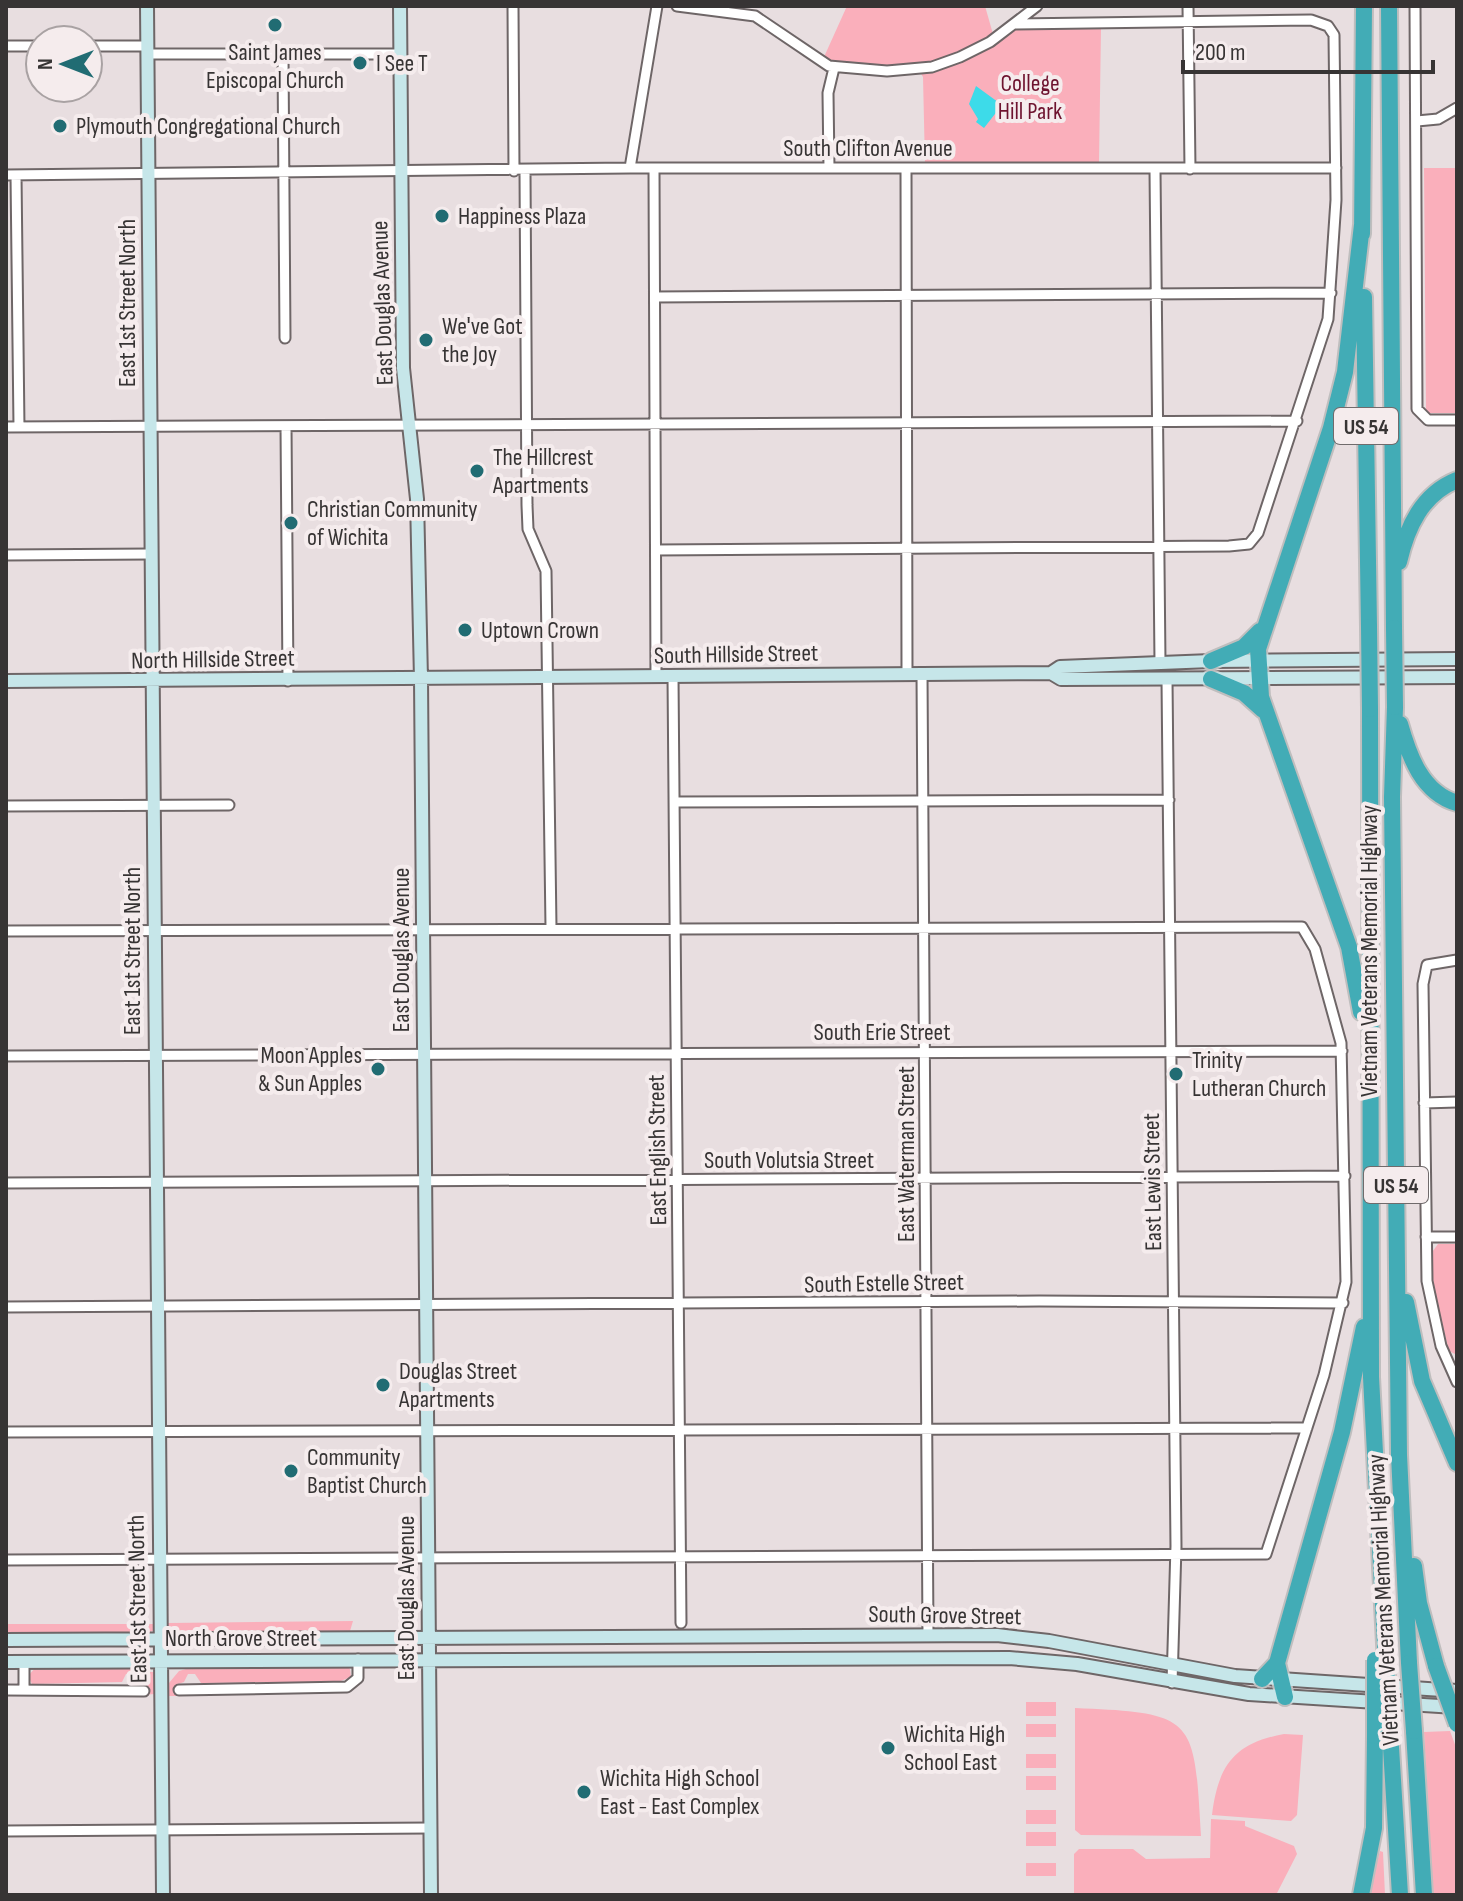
<svg xmlns="http://www.w3.org/2000/svg" width="1463" height="1901" font-family="'Sofia Sans Condensed',sans-serif">
<style>
.green{fill:#faafbb}
.water{fill:#3ddbe9}
.lines{fill:none;stroke-linecap:round;stroke-linejoin:round}
.street-casing{stroke:#6e6667;stroke-width:13}
.secondary-casing{stroke:#6e6667;stroke-width:16}
.highway-casing{stroke:#bfbebe;stroke-width:20}
.street{stroke:#fff;stroke-width:9}
.secondary{stroke:#c6e6e9;stroke-width:12}
.highway{stroke:#42acb6;stroke-width:16}
.highway-bridge-casing{stroke:#bfbebe;stroke-width:20;stroke-linecap:butt}
.highway-bridge{stroke:#42acb6;stroke-width:16}
.poi-dot{fill:#216c73;stroke:#f5eced;stroke-width:3}
.labels{text-anchor:middle;stroke-width:8;stroke-linejoin:round;paint-order:stroke}
.shield{fill:#f5eced;stroke:#706b6c;stroke-width:2}
.shield-label{font-size:22px;font-weight:bold;fill:#373434}
.poi-label{font-size:24px;fill:#373434;stroke:#f5eced;text-anchor:start}
.park-label{font-size:24px;fill:#6e132f;stroke:#f5eced}
.street-label{font-size:24px;fill:#373434;stroke:#f5eced}
</style>
<rect width="100%" height="100%" fill="#e8dee0"/>
<path class="green" d="M847 6H985L993 34 1019 29 1101 28 1099 163 925 165 923 77 917 67 838 63 824 57Z
M1424 168H1457V413H1426Z
M1438 1244H1457V1355L1449 1351 1435 1295 1430 1255Z
M353 1621 350 1631 177 1632 168 1628V1623Z
M6 1624H156L155 1630 147 1633 6 1634Z
M149 1666V1672H154L155 1694 141 1695V1683L134 1680 133 1674H126L122 1682 32 1684 28 1676 36 1667Z
M346 1666 350 1669 351 1677 338 1682 201 1683 195 1674H188L184 1682 178 1684V1696H169V1683L179 1671 193 1667Z
M1026 1702H1056V1716H1026Z
M1075 1708C1197 1713 1194 1718 1201 1836L1081 1835 1075 1830Z
M1026 1724H1056V1737H1026Z
M1450 1731 1457 1750V1895H1433L1424 1732Z
M1284 1734 1303 1735 1297 1815 1291 1821 1212 1815C1218 1766 1234 1743 1284 1734Z
M1026 1754H1056V1768H1026Z
M1026 1776H1056V1790H1026Z
M1026 1810H1056V1824H1026Z
M1211 1819 1245 1821V1826L1294 1846 1297 1854 1276 1895H1074V1854L1079 1849H1133L1146 1859 1210 1858Z
M1026 1832H1056V1846H1026Z
M1380 1851 1383 1852 1385 1895H1368Z
M1026 1863H1056V1876H1026Z"/>
<path class="water" d="M976 86 1002 105 984 128 976 122 978 119 969 104Z"/>
<g class="lines">
<g class="street-casing">
<path id="street" d="M513 6 514 171
M677 6 755 16 829 66 887 71 932 67 960 57 990 42 1037 6
M1188 6 1190 169
M1415 6 1417 409 1428 420H1457
M6 46H40
M88 46H147
M147 54H400
M283 55 285 338
M1417 121 1438 119 1457 108
M630 168 657 6
M829 168 828 93 834 68
M906 168 907 673
M654 169 656 677
M1155 170 1160 662
M525 171 527 505 528 529 546 571 551 927
M6 175 630 168H1336
M16 175 19 427
M655 297 1331 293
M286 426 288 681
M6 427 1297 421
M656 550 1229 546 1249 544 1258 533 1328 319 1336 200 1334 35 1328 26 1311 20 1015 24
M6 555 151 554
M922 673 928 1635
M673 676 681 1623
M1167 680 1176 1546 1172 1683
M674 802 1169 800
M6 806 229 805
M6 931 1302 927 1315 949 1341 1043 1346 1282 1324 1375 1266 1554 6 1560
M1457 960 1427 965 1423 984 1427 1281 1441 1346 1457 1382
M6 1056 1342 1051
M1424 1103 1457 1102
M6 1183 1345 1176
M1426 1237H1457
M6 1307 1039 1301 1343 1303
M6 1432 1307 1428
M24 1662V1690
M6 1690 144 1691
M179 1690 347 1687 358 1678V1659
M6 1831 430 1828"/>
</g>
<g class="secondary-casing">
<path id="secondary" d="M147 6 163 1895
M400 6 403 368 417 499 421 679 431 1895
M1051 673 1061 679 1457 677
M6 681 1051 673 1060 667 1211 661 1457 659
M6 1640 997 1635 1049 1641 1235 1676 1457 1691
M6 1662 1009 1658 1077 1664 1249 1694 1455 1707"/>
</g>
<g class="highway-casing">
<path id="highway" d="M1389 6 1394 628
M1362 234 1364 6
M1364 297 1369 627
M1399 562C1407 527 1422 494 1457 480
M1211 661 1244 647 1260 631
M1211 679 1244 693 1263 710
M1395 707 1392 797 1399 1455 1409 1663
M1370 709 1371 1377 1386 1662
M1400 724C1409 756 1422 793 1457 803
M1361 1012 1349 947 1261 697 1258 649 1331 428 1345 372 1362 225
M1406 1302 1422 1381 1457 1463
M1414 1566 1419 1603 1436 1666
M1262 1679 1277 1663
M1285 1697 1277 1663 1342 1432 1364 1327
M1390 1731 1400 1895
M1414 1731 1424 1895
M1361 1895 1374 1828 1375 1736"/>
</g>
<use href="#street" class="street"/>
<use href="#secondary" class="secondary"/>
<use href="#highway" class="highway"/>
<g class="highway-bridge-casing">
<path id="highway-bridge" d="M1369 627 1370 709
M1394 628 1395 707
M1375 1660V1736
M1386 1662 1390 1731
M1409 1663 1414 1731
M1436 1666 1457 1724"/>
</g>
<use href="#highway-bridge" class="highway-bridge"/>
</g>
<g class="poi-dot">
<circle cx="275" cy="25" r="8"/>
<circle cx="360" cy="63" r="8"/>
<circle cx="60" cy="126" r="8"/>
<circle cx="442" cy="216" r="8"/>
<circle cx="426" cy="340" r="8"/>
<circle cx="477" cy="471" r="8"/>
<circle cx="291" cy="523" r="8"/>
<circle cx="465" cy="630" r="8"/>
<circle cx="378" cy="1069" r="8"/>
<circle cx="1176" cy="1074" r="8"/>
<circle cx="383" cy="1385" r="8"/>
<circle cx="291" cy="1471" r="8"/>
<circle cx="888" cy="1748" r="8"/>
<circle cx="584" cy="1792" r="8"/>
</g>
<g class="labels">
<g class="shield">
<rect x="1334" y="408" width="64" height="36" rx="6"/>
<rect x="1364" y="1167" width="64" height="36" rx="6"/>
</g>
<g class="shield-label">
<text x="1366" y="434">US 54</text>
<text x="1396" y="1193">US 54</text>
</g>
<g class="poi-label">
<text x="275" y="60" text-anchor="middle">Saint James<tspan x="275" dy="28">Episcopal Church</tspan></text>
<text x="376" y="71">I See T</text>
<text x="76" y="134">Plymouth Congregational Church</text>
<text x="458" y="224">Happiness Plaza</text>
<text x="442" y="334">We've Got<tspan x="442" dy="28">the Joy</tspan></text>
<text x="493" y="465">The Hillcrest<tspan x="493" dy="28">Apartments</tspan></text>
<text x="307" y="517">Christian Community<tspan x="307" dy="28">of Wichita</tspan></text>
<text x="481" y="638">Uptown Crown</text>
<text x="362" y="1063" text-anchor="end">Moon Apples<tspan x="362" dy="28">&amp; Sun Apples</tspan></text>
<text x="1192" y="1068">Trinity<tspan x="1192" dy="28">Lutheran Church</tspan></text>
<text x="399" y="1379">Douglas Street<tspan x="399" dy="28">Apartments</tspan></text>
<text x="307" y="1465">Community<tspan x="307" dy="28">Baptist Church</tspan></text>
<text x="904" y="1742">Wichita High<tspan x="904" dy="28">School East</tspan></text>
<text x="600" y="1786">Wichita High School<tspan x="600" dy="28">East - East Complex</tspan></text>
</g>
<g class="park-label">
<text x="1030" y="91">College<tspan x="1030" dy="28">Hill Park</tspan></text>
</g>
<g class="street-label">
<text x="868" y="156">South Clifton Avenue</text>
<text transform="translate(127 303) rotate(-90)" y="8">East 1st Street North</text>
<text transform="translate(382 303) rotate(-92)" y="8">East Douglas Avenue</text>
<text transform="translate(736 654) rotate(-1)" y="8">South Hillside Street</text>
<text transform="translate(213 659) rotate(-1)" y="8">North Hillside Street</text>
<text transform="translate(401 950) rotate(-90)" y="8">East Douglas Avenue</text>
<text transform="translate(132 951) rotate(-90)" y="8">East 1st Street North</text>
<text transform="translate(1369 951) rotate(-90)" y="8">Vietnam Veterans Memorial Highway</text>
<text x="882" y="1040">South Erie Street</text>
<text transform="translate(657 1150) rotate(-91)" y="8">East English Street</text>
<text transform="translate(906 1154) rotate(-90)" y="8">East Waterman Street</text>
<text x="789" y="1168">South Volutsia Street</text>
<text transform="translate(1152 1182) rotate(-91)" y="8">East Lewis Street</text>
<text transform="translate(884 1283) rotate(-1)" y="8">South Estelle Street</text>
<text transform="translate(406 1598) rotate(-90)" y="8">East Douglas Avenue</text>
<text transform="translate(137 1599) rotate(-91)" y="8">East 1st Street North</text>
<text transform="translate(1383 1600) rotate(-93)" y="8">Vietnam Veterans Memorial Highway</text>
<text transform="translate(945 1615) rotate(1)" y="8">South Grove Street</text>
<text x="241" y="1646">North Grove Street</text>
</g>
</g>
<rect width="1463" height="1901" fill="none" stroke="#373434" stroke-width="16"/>
<g transform="translate(64 64) rotate(270)"><circle r="38" fill="#f5eced" stroke="#a9a2a3" stroke-width="2"/>
<path d="M0-6L14 30L0 20L-14 30Z" fill="#216c73"/>
<text y="-12" font-size="22" font-weight="bold" text-anchor="middle" fill="#373434">N</text>
</g>
<path d="M1183 60v12h250v-12" fill="none" stroke="#373434" stroke-width="4"/>
<text x="1195" y="60" font-size="24" fill="#373434" stroke="#f5eced" stroke-width="6" paint-order="stroke">200 m</text>
</svg>
